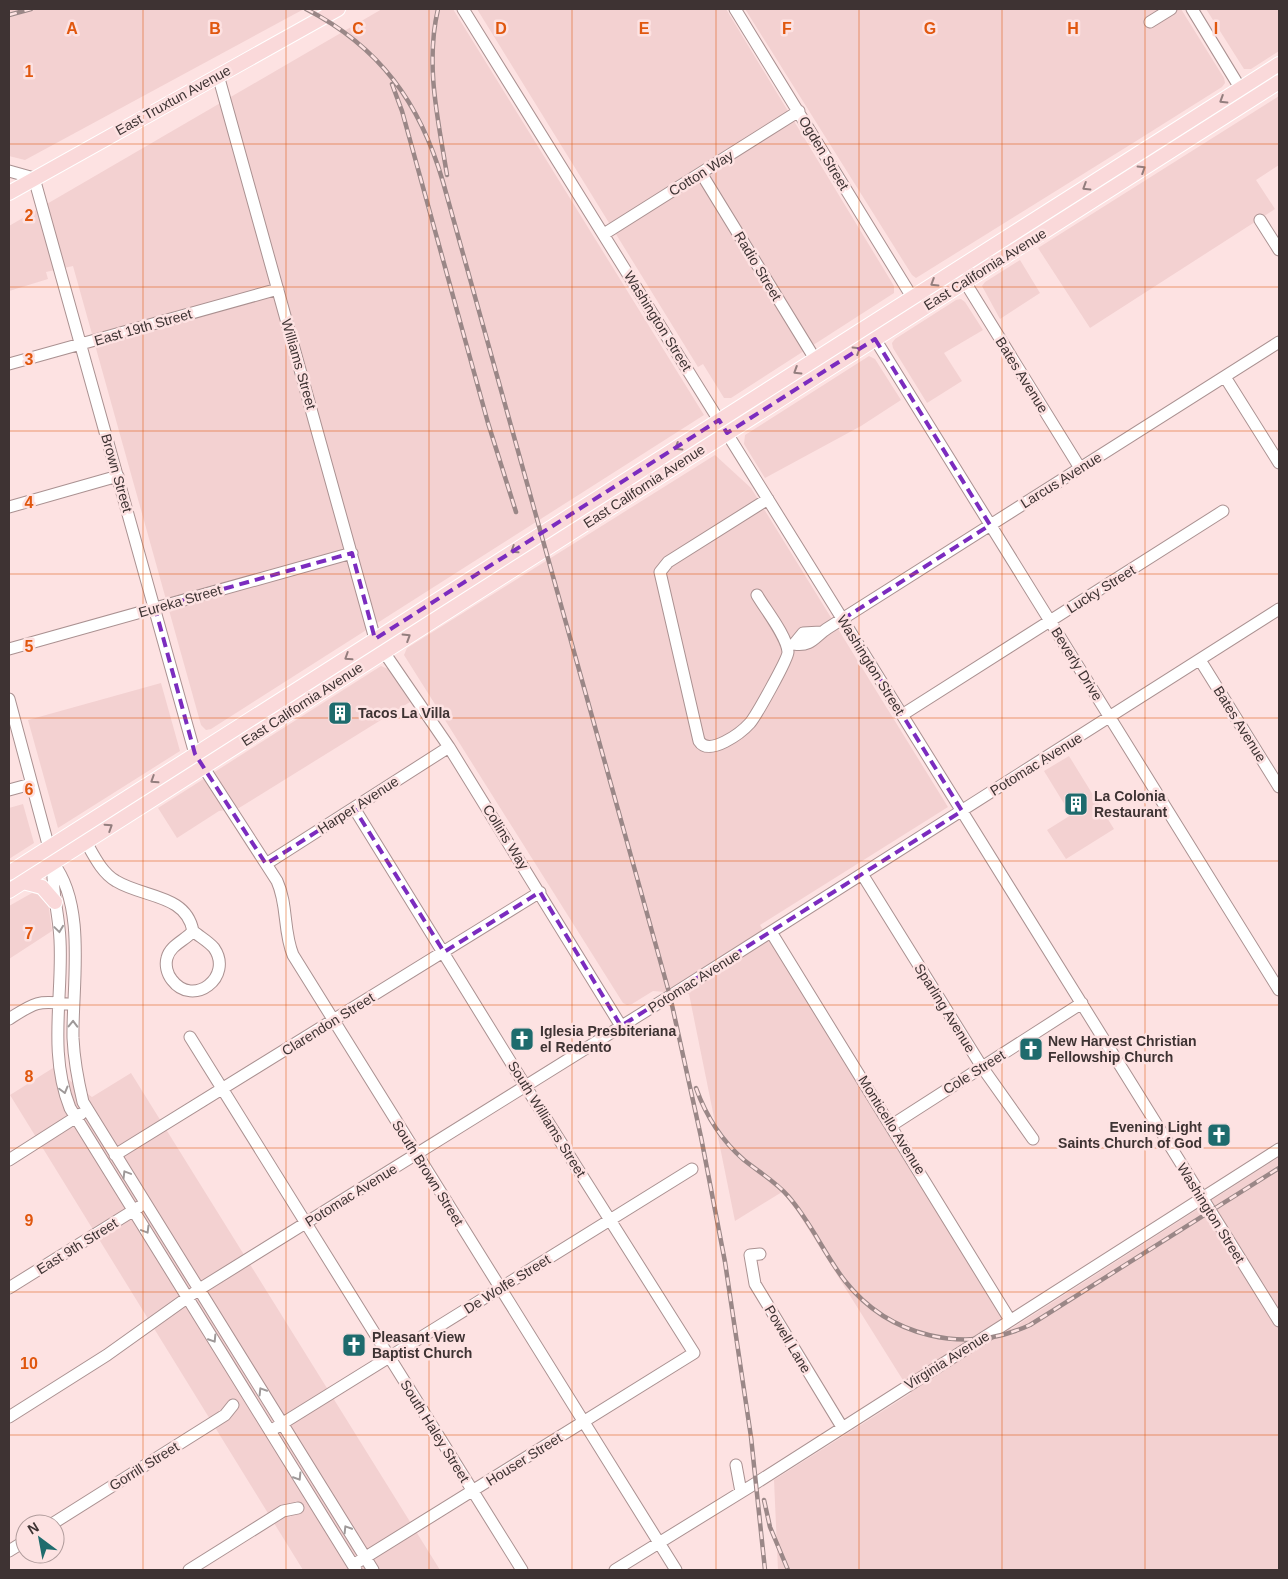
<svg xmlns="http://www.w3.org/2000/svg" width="1288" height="1579" font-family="Helvetica,sans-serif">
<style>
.built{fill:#f3d1d1}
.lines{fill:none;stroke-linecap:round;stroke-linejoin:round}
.minor-casing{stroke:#aa9191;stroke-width:13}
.major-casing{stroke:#fff;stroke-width:16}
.minor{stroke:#fff;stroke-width:11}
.major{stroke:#fad9da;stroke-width:14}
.rail-casing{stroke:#9a8787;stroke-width:4.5}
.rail{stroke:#fde2e2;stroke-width:2.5;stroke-dasharray:8;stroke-linecap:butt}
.oneway{stroke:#937e7e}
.oneway2{stroke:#9e9999}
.marked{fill:none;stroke:#7b2cbf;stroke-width:4;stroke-dasharray:10 6;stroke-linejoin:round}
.grid{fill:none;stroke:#e0570e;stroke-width:1;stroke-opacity:0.55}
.labels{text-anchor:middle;stroke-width:5;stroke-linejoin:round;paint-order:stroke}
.street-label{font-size:14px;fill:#3e3333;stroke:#fde2e2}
.poi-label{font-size:14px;font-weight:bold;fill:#3e3333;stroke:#fde2e2;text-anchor:start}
.grid-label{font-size:16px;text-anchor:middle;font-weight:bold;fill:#e0570e;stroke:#fde2e2;stroke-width:5;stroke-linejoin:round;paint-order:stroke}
</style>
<rect width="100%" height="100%" fill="#fde2e2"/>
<path class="built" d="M9 9H304L25 160 9 156Z
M382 9H453L704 415 211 729 206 730 201 725 73 266 46 272 48 279 9 291V226Z
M477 9H726L894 286V293L731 398H724L703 364 698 367Z
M745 9H1181L1224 78 1225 83 1222 87 1133 143 916 278 912 275Z
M1206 9H1279V51L1251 69H1244Z
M1279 96V165L1256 180 1275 209 1090 328 1038 248Z
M1020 260 1040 293 1000 319 982 286 985 282Z
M961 299 965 302 983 330 944 353 962 381 927 403 893 348 892 343 895 339 956 300Z
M869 356 875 359 901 400 861 426 765 478 744 444 745 435Z
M715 455 751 488 948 807 760 925 1011 1329 1279 1157V1570H778L774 1480 911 1393 797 1211 782 1192 735 1221 689 994 653 991 632 1004 627 1005 623 1003 404 655 407 648Z
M381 666 388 669 410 702 239 808 219 811 177 838 158 808Z
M161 683 180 751 58 828 28 720Z
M1069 756 1114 829 1066 859 1047 830 1071 815 1044 771Z
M23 804 34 843 9 859V808Z
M32 893 43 896 48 902 52 931 9 959V906Z
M53 1068 92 1097 131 1073 440 1570H303L10 1095Z"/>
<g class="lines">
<g class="minor-casing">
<path id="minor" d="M463 9 1279 1321
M735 9 912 297
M1192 9 1248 101
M1150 22 1171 9
M218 75 375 639 449 747 621 1026
M9 171 34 178 195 754 277 881C288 905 283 931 293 955L676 1570
M701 173 815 359
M1260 220 1279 250
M604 234 799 111
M965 282 1080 468
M875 339 1279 990
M9 364 278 289
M1225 377 1279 463
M9 507 118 476
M757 595C765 609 787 636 788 652 788 659 756 716 750 723 741 733 709 757 699 741L660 572 668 562 768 499
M821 632 803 633 794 644C812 647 815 636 828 628L1279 342
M9 649 352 553
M1200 660 1279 787
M9 699 53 863C51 889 59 914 60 940 63 996 48 1053 70 1108L356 1570
M902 715 1223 511
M9 790 31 784
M86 842C94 856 102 873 116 881 144 898 186 894 193 931
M53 863C87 906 72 987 73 1038 74 1059 78 1081 83 1102L373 1570
M266 864 449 747
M862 874 982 1067 1033 1139
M193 931C200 937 208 941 214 948 234 977 193 1008 172 980 167 974 165 965 167 958 170 945 186 940 193 931Z
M771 932 1010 1320
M9 1019C34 1003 37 1000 67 1004
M190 1037 522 1570
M892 1125 1082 1003
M115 1155 540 892
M9 1160 81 1114
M760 1254 750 1255 755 1284 842 1427
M9 1288 139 1207
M9 1417 107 1355 198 1290 670 996 1279 609
M275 1428 692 1169
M736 1465 741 1492
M52 1524 225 1415 233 1405
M9 1551 25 1541
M353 1565 694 1353 526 1087 354 808
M189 1570 283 1511 298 1508
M615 1570 756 1483 1279 1149"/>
</g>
<g class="major-casing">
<path id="major" d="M9 193 338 9
M9 873 1279 64
M23 882 42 887 55 902
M9 891 1279 82"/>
</g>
<use href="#minor" class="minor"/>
<use href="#major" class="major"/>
<g class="rail-casing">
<path id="rail" d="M306 9C380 47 420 103 443 182L670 996 701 1137 725 1262 751 1437 765 1570
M438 9C425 65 438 119 447 175
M9 15 31 9
M392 84 402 111 488 423 516 512
M696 1088C706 1116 722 1141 744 1160 759 1172 776 1182 788 1196 811 1222 824 1254 845 1281 889 1337 965 1355 1030 1325L1279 1168
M764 1500 770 1527 788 1570"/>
</g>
<use href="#rail" class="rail"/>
</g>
<defs><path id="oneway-chevron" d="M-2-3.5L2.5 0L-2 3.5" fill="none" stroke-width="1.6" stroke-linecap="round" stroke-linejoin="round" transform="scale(1.25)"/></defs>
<g class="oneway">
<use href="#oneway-chevron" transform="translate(1223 100) rotate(148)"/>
<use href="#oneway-chevron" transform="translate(1142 169) rotate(-32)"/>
<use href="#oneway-chevron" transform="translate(1086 187) rotate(148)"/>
<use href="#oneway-chevron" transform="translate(934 283) rotate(148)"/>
<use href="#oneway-chevron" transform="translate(857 350) rotate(-32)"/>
<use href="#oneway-chevron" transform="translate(797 371) rotate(148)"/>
<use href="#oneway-chevron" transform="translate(678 447) rotate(148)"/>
<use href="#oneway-chevron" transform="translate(514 550) rotate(147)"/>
<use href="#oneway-chevron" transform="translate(407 637) rotate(-32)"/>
<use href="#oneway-chevron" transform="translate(348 657) rotate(147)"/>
<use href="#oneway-chevron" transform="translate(154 780) rotate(147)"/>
<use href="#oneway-chevron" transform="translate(109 827) rotate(-33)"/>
</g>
<g class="oneway2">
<use href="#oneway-chevron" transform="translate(59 929) rotate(82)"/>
<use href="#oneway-chevron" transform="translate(73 1024) rotate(-89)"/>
<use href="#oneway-chevron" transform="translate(64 1090) rotate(75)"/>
<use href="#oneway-chevron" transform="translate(126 1174) rotate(-121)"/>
<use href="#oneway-chevron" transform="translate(146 1230) rotate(59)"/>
<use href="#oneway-chevron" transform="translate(213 1339) rotate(58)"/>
<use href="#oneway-chevron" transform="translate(262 1391) rotate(-122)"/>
<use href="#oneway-chevron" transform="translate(298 1477) rotate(58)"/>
<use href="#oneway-chevron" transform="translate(347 1529) rotate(-122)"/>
</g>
<path class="marked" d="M875 339 990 525 843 619 962 811 621 1026 540 892 444 952 354 808 266 864 195 754 155 608 352 553 375 639 719 420 727 433Z"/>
<path class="grid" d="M143 9V1570M286 9V1570M429 9V1570M572 9V1570M716 9V1570M859 9V1570M1002 9V1570M1145 9V1570M9 144H1279M9 287H1279M9 431H1279M9 574H1279M9 718H1279M9 861H1279M9 1005H1279M9 1148H1279M9 1292H1279M9 1435H1279"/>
<defs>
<g id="building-square" transform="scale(1.25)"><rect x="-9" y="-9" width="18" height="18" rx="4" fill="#1e6b6d" stroke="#fde2e2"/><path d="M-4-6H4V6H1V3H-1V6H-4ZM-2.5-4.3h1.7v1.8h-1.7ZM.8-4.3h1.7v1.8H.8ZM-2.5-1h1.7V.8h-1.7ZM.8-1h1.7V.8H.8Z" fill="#fff"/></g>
<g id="church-square" transform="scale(1.25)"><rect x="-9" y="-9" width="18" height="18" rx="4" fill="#1e6b6d" stroke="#fde2e2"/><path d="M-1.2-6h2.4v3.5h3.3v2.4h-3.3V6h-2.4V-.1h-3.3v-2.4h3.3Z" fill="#fff"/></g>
</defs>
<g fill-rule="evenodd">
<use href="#building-square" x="340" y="713"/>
<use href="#building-square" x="1076" y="804"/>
<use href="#church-square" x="522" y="1039"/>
<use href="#church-square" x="1031" y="1049"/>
<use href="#church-square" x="1219" y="1135"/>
<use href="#church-square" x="354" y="1345"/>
</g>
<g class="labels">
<g class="street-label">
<text transform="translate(173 100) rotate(-29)" y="5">East Truxtun Avenue</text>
<text transform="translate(824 153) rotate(59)" y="5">Ogden Street</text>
<text transform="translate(701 173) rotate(-32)" y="5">Cotton Way</text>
<text transform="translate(758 266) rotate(59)" y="5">Radio Street</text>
<text transform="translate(985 269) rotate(-32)" y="5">East California Avenue</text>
<text transform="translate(658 321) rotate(58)" y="5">Washington Street</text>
<text transform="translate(143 327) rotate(-16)" y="5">East 19th Street</text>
<text transform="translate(299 364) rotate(74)" y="5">Williams Street</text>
<text transform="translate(1022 375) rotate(58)" y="5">Bates Avenue</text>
<text transform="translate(117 473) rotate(74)" y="5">Brown Street</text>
<text transform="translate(1061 480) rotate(-32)" y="5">Larcus Avenue</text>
<text transform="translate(644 486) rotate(-33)" y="5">East California Avenue</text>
<text transform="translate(1101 589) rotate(-32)" y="5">Lucky Street</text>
<text transform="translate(180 601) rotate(-16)" y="5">Eureka Street</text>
<text transform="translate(1077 664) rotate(58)" y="5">Beverly Drive</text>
<text transform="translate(871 665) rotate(58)" y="5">Washington Street</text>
<text transform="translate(302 704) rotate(-33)" y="5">East California Avenue</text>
<text transform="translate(1240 724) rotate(58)" y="5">Bates Avenue</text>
<text transform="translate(1036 764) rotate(-32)" y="5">Potomac Avenue</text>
<text transform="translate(358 805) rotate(-33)" y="5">Harper Avenue</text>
<text transform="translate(506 837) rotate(58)" y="5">Collins Way</text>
<text transform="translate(694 981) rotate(-32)" y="5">Potomac Avenue</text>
<text transform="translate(945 1008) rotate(58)" y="5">Sparling Avenue</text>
<text transform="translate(328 1024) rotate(-32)" y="5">Clarendon Street</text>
<text transform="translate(974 1072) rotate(-32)" y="5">Cole Street</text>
<text transform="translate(547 1119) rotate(58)" y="5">South Williams Street</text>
<text transform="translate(892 1125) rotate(58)" y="5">Monticello Avenue</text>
<text transform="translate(428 1173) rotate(58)" y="5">South Brown Street</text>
<text transform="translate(351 1195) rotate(-32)" y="5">Potomac Avenue</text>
<text transform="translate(1211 1213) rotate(58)" y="5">Washington Street</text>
<text transform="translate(77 1246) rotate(-32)" y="5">East 9th Street</text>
<text transform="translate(507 1284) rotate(-32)" y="5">De Wolfe Street</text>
<text transform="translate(788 1339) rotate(59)" y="5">Powell Lane</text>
<text transform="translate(947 1360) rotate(-32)" y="5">Virginia Avenue</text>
<text transform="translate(435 1431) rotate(58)" y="5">South Haley Street</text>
<text transform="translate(524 1459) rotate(-32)" y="5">Houser Street</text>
<text transform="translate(144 1466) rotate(-32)" y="5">Gorrill Street</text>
</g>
<g class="poi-label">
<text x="358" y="718">Tacos La Villa</text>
<text x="1094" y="801">La Colonia<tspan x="1094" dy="16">Restaurant</tspan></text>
<text x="540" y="1036">Iglesia Presbiteriana<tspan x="540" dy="16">el Redento</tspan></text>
<text x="1048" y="1046">New Harvest Christian<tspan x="1048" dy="16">Fellowship Church</tspan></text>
<text x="1202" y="1132" text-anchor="end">Evening Light<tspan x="1202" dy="16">Saints Church of God</tspan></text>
<text x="372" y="1342">Pleasant View<tspan x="372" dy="16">Baptist Church</tspan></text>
</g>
</g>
<g class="grid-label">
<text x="72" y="34">A</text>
<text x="215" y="34">B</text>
<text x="358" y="34">C</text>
<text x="501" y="34">D</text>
<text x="644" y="34">E</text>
<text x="787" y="34">F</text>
<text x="930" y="34">G</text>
<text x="1073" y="34">H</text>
<text x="1216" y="34">I</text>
<text x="29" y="77">1</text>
<text x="29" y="221">2</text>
<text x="29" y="365">3</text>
<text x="29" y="508">4</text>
<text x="29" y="652">5</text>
<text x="29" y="795">6</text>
<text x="29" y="939">7</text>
<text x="29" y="1082">8</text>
<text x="29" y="1226">9</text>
<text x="29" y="1369">10</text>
</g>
<rect width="1288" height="1579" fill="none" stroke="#3e3333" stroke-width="20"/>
<g transform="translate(40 1539) rotate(328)"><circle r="24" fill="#fde2e2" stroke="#b19c9c"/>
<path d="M0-4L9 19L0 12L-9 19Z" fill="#1e6b6d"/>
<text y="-8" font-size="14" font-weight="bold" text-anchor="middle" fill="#3e3333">N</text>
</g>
</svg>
